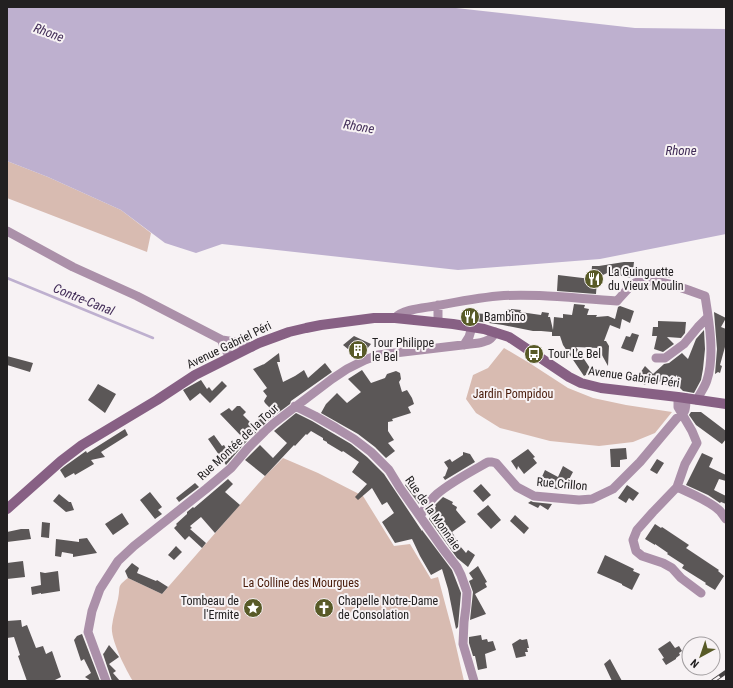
<svg xmlns="http://www.w3.org/2000/svg" width="733" height="688" font-family="'Roboto Condensed',sans-serif">
<style>
.green{fill:#d8bbb1}
.water{fill:#beb0cf}
.lines{fill:none;stroke-linecap:round;stroke-linejoin:round}
.stream{stroke:#beb0cf;stroke-width:2.5}
.building{fill:#5b5757}
.minor{stroke:#ab90a9;stroke-width:9}
.secondary{stroke:#876084;stroke-width:10}
.rail-casing{stroke:#474445;stroke-width:4}
.rail{stroke:#f7f2f4;stroke-width:2.5;stroke-dasharray:8;stroke-linecap:butt}
.labels{text-anchor:middle;stroke-width:4;stroke-linejoin:round;paint-order:stroke}
.poi-label{font-size:12px;fill:#222021;stroke:#f7f2f4;text-anchor:start}
.street-label{font-size:12px;fill:#222021;stroke:#f7f2f4}
.park-label{font-size:12px;fill:#471907;stroke:#f7f2f4}
.water-label{font-size:13px;font-style:italic;fill:#422d58;stroke:#f7f2f4}
</style>
<rect width="100%" height="100%" fill="#f7f2f4"/>
<path class="green" d="M7 161 48 177 121 210 151 233 147 252 7 198Z
M504 348 531 364 568 388 593 398 626 405 672 412 655 433 633 442 599 446 550 441 500 428 476 413 466 399 473 375 488 368Z
M283 458 318 473 363 496 394 546 410 544 431 579 438 577 453 633 464 681H133C126 670 110 639 112 626 113 617 116 608 118 599 121 586 116 587 128 578L162 594 265 476Z"/>
<path class="water" d="M7 7H447L635 28 726 29V234L600 259 458 270 222 244 196 253 165 243 121 210 48 177 7 161Z"/>
<g class="lines">
<path class="stream" d="M7 278 153 338"/>
</g>
<path class="building" d="M624 262H634L632 278 607 273 595 279 597 280 596 294 557 291 558 275 591 279 592 266H599Z
M670 270V278L648 275 649 271Z
M574 304 585 305 584 308 589 309 587 315H597L596 317 608 316 615 319 618 307 620 306 634 311 630 323 622 319 620 329 610 325 604 341H606L609 346 608 366 598 348 576 347 592 371 584 376 563 345 560 336H552V332L541 331H533L503 325 461 319V313L469 314V313L505 315 506 309 511 310V309L521 310 520 312 541 315 542 312 549 313 548 317H550L553 330 554 317 563 318V314L572 315Z
M714 312 726 318 721 327 726 329V348L725 347 720 365 722 366 720 373 718 372 715 374 717 349Z
M658 321 686 322 685 333 681 338 667 337 674 344 663 352 654 349 657 336H652L653 327H658Z
M704 330 705 349 703 369 701 380 694 393 683 391 679 387 677 375 667 385 652 378 649 382 647 381 645 385 636 379 645 366 653 374 664 364 669 363 682 353 688 359 696 339Z
M632 333 639 335 633 352 621 348 626 336 630 337Z
M354 336 371 344 362 355 356 358 353 355 354 354 343 345Z
M279 353 280 362H277L283 382 295 376 304 370 308 378 325 363 332 372 291 401 290 404 270 419 244 444 226 465 208 439 214 435 222 446 224 445 229 453 243 438 220 414 229 408 232 411 237 406H240L246 412 243 415 253 425 270 408 265 403 264 401 267 396 263 391 267 388 253 369 264 364 263 365Z
M7 356 33 363 30 372 7 365Z
M362 370 371 383 385 378 387 374 396 371 400 373 401 379 399 382 402 392 407 390 412 398 414 404 408 407 411 413 392 419 393 421 388 422V431L394 440 388 443 395 451 386 458 375 447 358 434 321 413 326 404 337 393 347 403 361 392 348 379Z
M201 380 207 389 209 387 212 391 222 381 227 386 210 403 200 393 190 401 183 390Z
M98 384 116 394 105 413 88 400Z
M691 412H701L726 431V439L722 444 696 425 689 415Z
M296 413 312 421 351 444 367 457 384 474 422 531V530L452 570 461 593 458 627 456 629 448 589 442 569 431 575 420 556 412 539 395 543 382 522 394 513 387 502 382 505 372 488 358 500 355 497 367 484 352 472 359 462 343 451 342 452 327 443V442L323 440V438L311 431 307 435 306 434 295 446 294 445 265 476 245 460 260 445 273 458 287 443 274 431Z
M125 429 128 435 101 452 105 457 91 460 94 464 75 475 74 473 65 478 60 470 65 466 86 451 87 453Z
M626 448 627 459 620 460V467H611L610 449Z
M528 449 535 457 533 458 537 463 524 474 518 466 517 470 511 461Z
M463 452 470 454 475 462 445 480 443 477 445 476 448 468 444 462 450 459 452 462 463 455Z
M702 453 713 458 709 467 726 475V481L719 479 714 490 726 496V504L721 502 720 503 708 495 686 485Z
M657 459 664 463 657 474 650 470Z
M563 466 573 472 565 487 563 486 561 490 552 488 553 485 541 479 545 470 558 477Z
M228 479 233 484 225 492 240 505 215 533 201 517 190 526 192 528 190 529 206 543 202 548 189 536 185 540 174 528 177 525 176 524 187 514V512L193 507 194 508Z
M409 482 423 500 419 504 405 485Z
M195 483 199 487 179 502 176 498Z
M481 484 491 495 483 502 473 491Z
M627 485 639 493 633 501 629 498 626 503 618 498Z
M150 492 162 507 158 510 162 514 155 519 140 500Z
M59 494 69 502H71L74 510 66 512 53 501Z
M443 497 453 502 452 504 457 507 456 510 466 522 452 532 460 546 466 553 468 550 475 555 468 567 457 558 429 519 436 506 435 505Z
M531 501 533 502 552 504 548 510 540 505 538 508 528 503Z
M488 505 501 520 491 529 477 514Z
M122 513 129 524 113 535 105 524Z
M515 515 529 528 524 534 510 521Z
M42 522 50 523 49 538 41 537Z
M655 524 661 528 662 527 689 545 686 548 719 570 718 571 724 576 715 590 705 584 706 583 682 568 684 565 667 554 668 553 655 544V545L645 539Z
M21 529H29L31 539 7 542V532Z
M87 538 97 553 73 557V554L62 552 61 557 55 556 56 539 79 542V539Z
M176 546 182 552 174 560 168 555Z
M605 555 634 569 633 571 640 574 632 590 622 585V584L597 573Z
M23 561 25 577 7 579V563Z
M132 563 139 568 137 573 156 581 157 580 168 587 162 594 128 578 125 571Z
M478 566 487 582 485 583 487 587 475 594 486 614 470 620 473 592 469 581 473 579 469 573Z
M58 571 60 591 41 594V593L32 595 31 587 41 585 40 572 45 573Z
M21 620 22 627 27 625 36 648 43 646 46 654 52 651 61 677 55 680V681H27L18 656 20 655 14 637 7 638V621Z
M82 634 100 681H91L85 677 91 673 84 659 81 661 74 640 77 636Z
M481 635 482 640 487 639 488 642 493 641 496 650 485 654 487 668 478 670 475 656H473L469 643V637Z
M520 639 522 640 527 639 529 648H527L528 652H525L526 656 516 658 512 644Z
M670 641 675 648 679 646 682 651 679 653 680 655 676 658V659L666 665 662 659 664 658 658 649Z
M109 645 119 657 109 664 116 671 113 673 120 681H112L103 654 104 653Z
M610 659 622 681H612L604 664Z"/>
<g class="lines">
<path class="minor" d="M7 231 73 267 137 296 222 340 235 342 252 347
M438 305V322
M395 318C403 309 424 308 435 306 456 302 477 298 498 296 536 293 579 299 617 301 621 297 630 285 635 283 651 275 688 290 705 296 709 321 715 355 707 380 705 387 700 393 697 400
M222 340C222 346 227 351 230 357
M464 345 469 337 472 327
M656 358H665L684 344 698 327 708 317
M678 397V407L692 431 697 443 685 464 677 487C690 493 710 501 720 511 722 513 724 517 726 519
M295 406 315 416 336 428 354 439 371 452 389 470 400 488 443 549 457 567 461 575 467 592 466 607 464 622 463 644 474 681
M677 487 653 512 637 530 633 540 636 551 642 556 663 563 672 568 681 578 701 593
M420 516C425 508 430 500 437 494 451 482 472 471 488 462H492L496 463 517 487 534 496 579 500 592 499 613 489 640 462 677 418C686 414 686 408 686 398
M106 681 88 632 92 611 100 589 118 561 134 546 206 489 231 468 248 448 265 431 274 423 332 379 347 369 365 360 378 355 479 343C487 341 492 340 495 332"/>
<path class="secondary" d="M7 509 61 461 82 445 157 400 195 375 259 343 289 332 306 328 321 325 374 318H395L453 324 484 329 509 337 569 377 581 383 601 388 678 397 726 404"/>
<g class="rail-casing">
<path id="rail" d="M713 681 726 672"/>
</g>
<use href="#rail" class="rail"/>
</g>
<defs>
<g id="restaurant-disc" transform="scale(1)"><circle r="9.5" fill="#585a27" stroke="#f7f2f4"/><path d="M-5-6h1v4h1v-4h1v4h1v-4h1v5L-1.5 .5V6h-2V.5L-5-1ZM5-6V6H3V1.5H1.5Q1.5-4 5-6Z" fill="#fff"/></g>
<g id="building-disc" transform="scale(1)"><circle r="9.5" fill="#585a27" stroke="#f7f2f4"/><path d="M-4-6H4V6H1V3H-1V6H-4ZM-2.5-4.3h1.7v1.8h-1.7ZM.8-4.3h1.7v1.8H.8ZM-2.5-1h1.7V.8h-1.7ZM.8-1h1.7V.8H.8Z" fill="#fff"/></g>
<g id="bus-disc" transform="scale(1)"><circle r="9.5" fill="#585a27" stroke="#f7f2f4"/><path d="M-5-6H5V4H4V6H2V4H-2V6H-4V4H-5ZM-3.5-4V0h7V-4ZM-3.5 1.2v1.5H-2V1.2ZM2 1.2v1.5H3.5V1.2Z" fill="#fff"/></g>
<g id="sight-disc" transform="scale(1)"><circle r="9.5" fill="#585a27" stroke="#f7f2f4"/><path d="M0-6L1.8-2.2L6-1.7L2.9 1.2L3.7 5.4L0 3.3L-3.7 5.4L-2.9 1.2L-6-1.7L-1.8-2.2Z" fill="#fff"/></g>
<g id="church-disc" transform="scale(1)"><circle r="9.5" fill="#585a27" stroke="#f7f2f4"/><path d="M-1.2-6h2.4v3.5h3.3v2.4h-3.3V6h-2.4V-.1h-3.3v-2.4h3.3Z" fill="#fff"/></g>
</defs>
<g fill-rule="evenodd">
<use href="#restaurant-disc" x="594" y="279"/>
<use href="#restaurant-disc" x="470" y="317"/>
<use href="#building-disc" x="358" y="350"/>
<use href="#bus-disc" x="534" y="354"/>
<use href="#sight-disc" x="253" y="608"/>
<use href="#church-disc" x="324" y="608"/>
</g>
<g class="labels">
<g class="poi-label">
<text x="608" y="276">La Guinguette<tspan x="608" dy="14">du Vieux Moulin</tspan></text>
<text x="484" y="321">Bambino</text>
<text x="372" y="347">Tour Philippe<tspan x="372" dy="14">le Bel</tspan></text>
<text x="548" y="358">Tour Le Bel</text>
<text x="239" y="605" text-anchor="end">Tombeau de<tspan x="239" dy="14">l'Ermite</tspan></text>
<text x="338" y="605">Chapelle Notre-Dame<tspan x="338" dy="14">de Consolation</tspan></text>
</g>
<g class="street-label">
<text transform="translate(229 345) rotate(-26)" y="4">Avenue Gabriel Péri</text>
<text transform="translate(634 377) rotate(8)" y="4">Avenue Gabriel Péri</text>
<text transform="translate(238 442) rotate(-43)" y="4">Rue Montée de la Tour</text>
<text transform="translate(562 484) rotate(5)" y="4">Rue Crillon</text>
<text transform="translate(433 513) rotate(55)" y="4">Rue de la Monnaie</text>
</g>
<g class="park-label">
<text x="513" y="398">Jardin Pompidou</text>
<text x="301" y="587">La Colline des Mourgues</text>
</g>
<g class="water-label">
<text transform="translate(49 32) rotate(20)" y="5">Rhone</text>
<text transform="translate(359 126) rotate(10)" y="5">Rhone</text>
<text x="681" y="155">Rhone</text>
<text transform="translate(84 299) rotate(22)" y="5">Contre-Canal</text>
</g>
</g>
<rect width="733" height="688" fill="none" stroke="#222021" stroke-width="16"/>
<g transform="translate(701 656) rotate(220)"><circle r="19" fill="#f7f2f4" stroke="#a29ea0"/>
<path d="M0-3L7 15L0 10L-7 15Z" fill="#585a27"/>
<text y="-6" font-size="11" font-weight="bold" text-anchor="middle" fill="#222021">N</text>
</g>
</svg>
